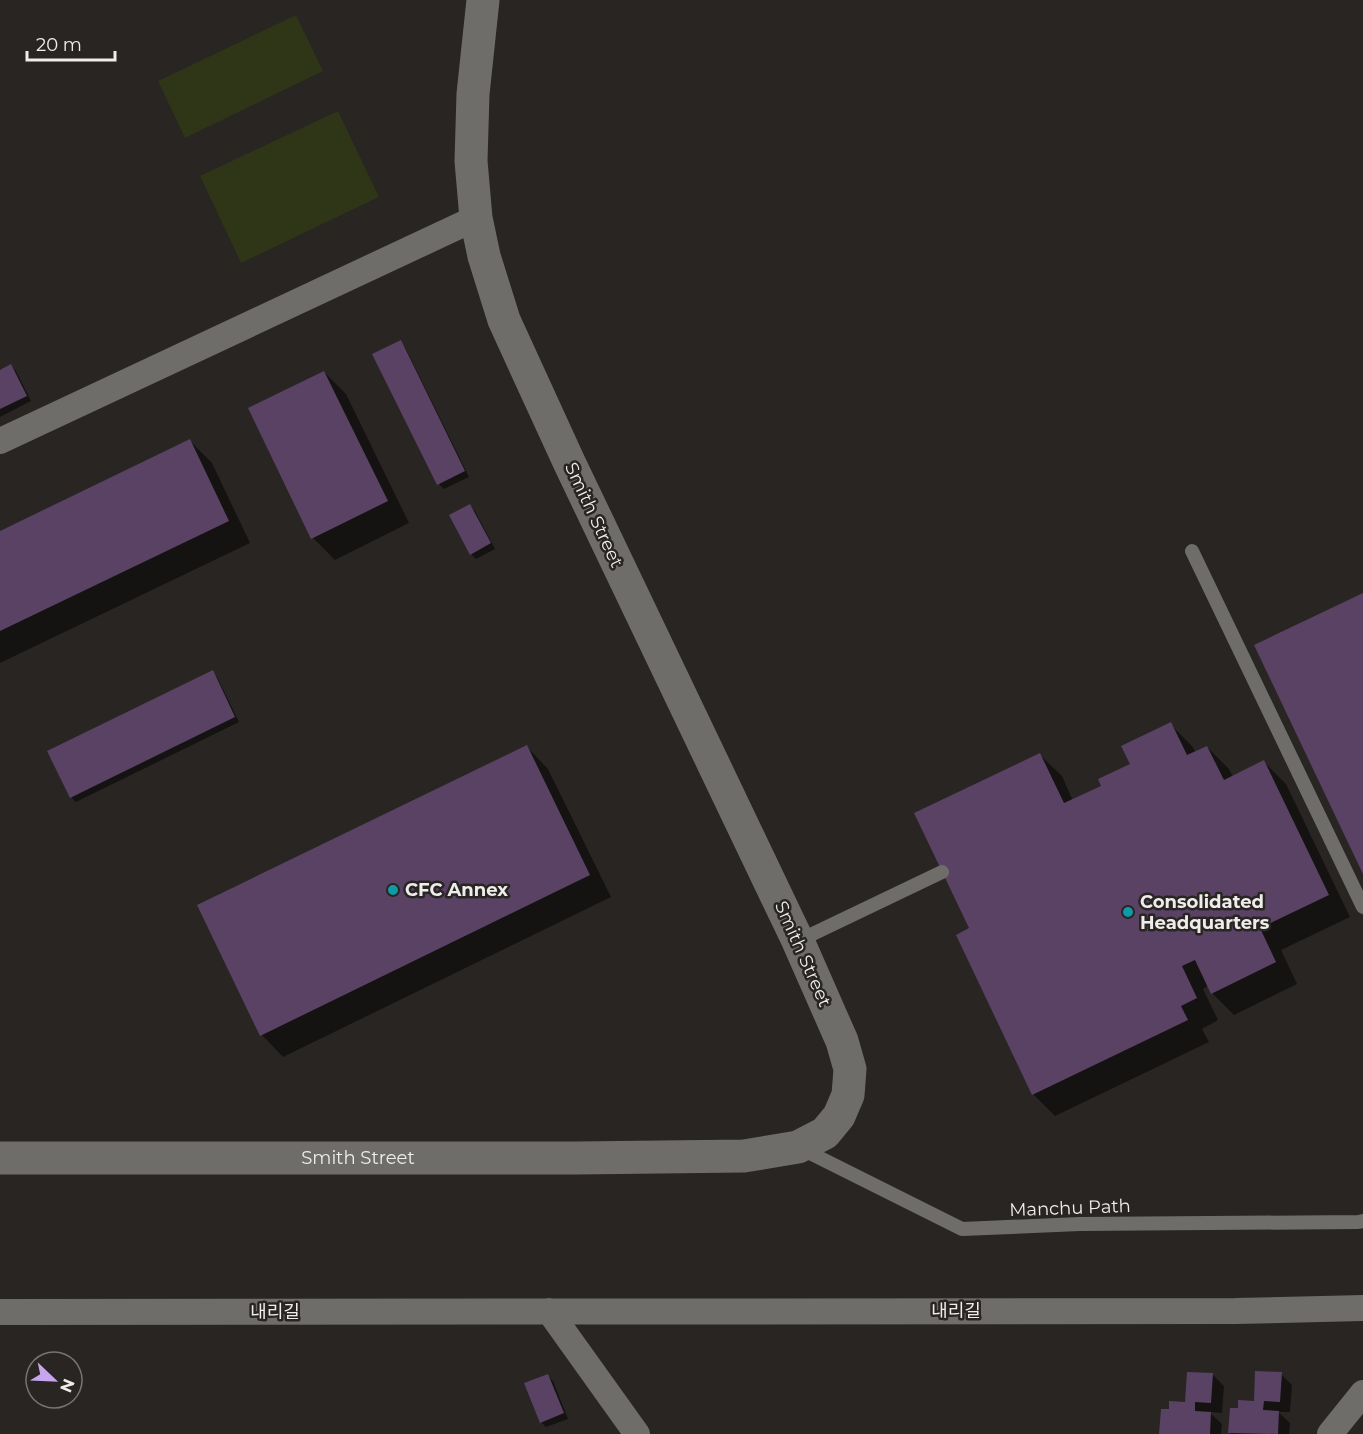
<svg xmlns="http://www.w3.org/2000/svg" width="1363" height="1434" font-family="Montserrat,'Noto Sans KR',sans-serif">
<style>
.green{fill:#2f3517}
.shadow{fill:#0007}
.building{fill:#5a4265}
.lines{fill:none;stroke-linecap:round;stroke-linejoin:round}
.lane{stroke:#6f6d69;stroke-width:14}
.street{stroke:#6f6d69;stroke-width:26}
.secondary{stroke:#6f6d69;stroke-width:33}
.culture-dot{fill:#0f9aa8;stroke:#282522;stroke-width:2}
.labels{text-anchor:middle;stroke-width:5;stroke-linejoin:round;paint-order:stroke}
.street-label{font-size:18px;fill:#eeedeb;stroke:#282522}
.poi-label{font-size:18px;font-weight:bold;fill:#eeedeb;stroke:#282522;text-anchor:start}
</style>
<rect width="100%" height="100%" fill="#282522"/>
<path class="green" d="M296 15 323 71 185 138 158 81Z
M338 111 379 197 241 263 200 176Z"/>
<path class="shadow" d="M400 342 405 347 469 477 444 489 439 484 374 354Z
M11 366 16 371 31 401 0 417V371Z
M324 372 346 394 409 523 335 560 313 538Z
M190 441 212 463 250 543 0 663V532Z
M470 506 475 511 495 549 476 559 471 554Z
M212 672 217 677 239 722 76 802 71 797Z
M1170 724 1192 746 1196 753 1207 747 1229 769 1233 777 1264 762 1286 784 1350 917 1281 950 1297 984 1234 1015 1212 993 1208 986 1203 989 1218 1020 1202 1029 1209 1042 1055 1116 1033 1094 971 929 1040 755 1062 776 1073 801 1103 787 1132 764Z
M527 747 548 769 611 897 283 1057 262 1035Z
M1281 1374 1292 1385 1290 1412H1278L1290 1423 1289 1434H1231L1230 1433 1239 1410 1255 1402Z
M1213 1375 1224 1386 1222 1413 1209 1412 1222 1424 1221 1434H1161L1170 1411 1186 1403Z
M548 1376 553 1381 568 1419 546 1427 541 1422Z"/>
<path class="building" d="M401 340 465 471 437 485 372 354Z
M11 364 27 396 0 409V370Z
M324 371 388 501 311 539 248 408Z
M190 439 229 521 0 631V531Z
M470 504 491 543 470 555 449 515Z
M1363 593V874L1254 645Z
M213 670 235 717 70 798 47 751Z
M1171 722 1187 755 1207 746 1224 780 1264 760 1329 895 1260 928 1276 962 1211 994 1195 960 1182 966 1197 998 1181 1006 1188 1020 1032 1095 956 935 969 928 914 813 1040 753 1064 803 1101 786 1098 779 1130 764 1121 746Z
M527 745 590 875 260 1036 197 905Z
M1255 1371 1282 1372 1280 1402 1264 1401 1263 1410 1279 1411 1278 1434 1228 1433 1230 1408H1238V1400L1254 1401Z
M1187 1372 1213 1373 1211 1403 1195 1402V1411L1211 1412 1210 1434H1159L1161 1409H1169V1401L1185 1402Z
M548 1374 564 1413 540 1423 524 1383Z"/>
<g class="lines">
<path class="lane" d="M1192 551 1363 907
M798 941 942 872
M800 1148 962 1229 1080 1224 1358 1222 1363 1221"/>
<path class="street" d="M0 441 476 218
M549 1311 637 1434
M0 1312 1235 1311 1363 1308
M1330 1434 1363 1393"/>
<path class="secondary" id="s1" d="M0 1158H577L744 1156 798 1147 825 1133 839 1116 848 1095 850 1069 842 1041 798 941 569 462 504 320 484 256 476 218 471 161 473 94 483 0"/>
</g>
<g class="culture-dot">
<circle cx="393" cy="890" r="6"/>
<circle cx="1128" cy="912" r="6"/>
</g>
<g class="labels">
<g class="street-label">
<text transform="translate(594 515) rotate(65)" y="6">Smith Street</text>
<text transform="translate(803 954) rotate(66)" y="6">Smith Street</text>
<text dy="6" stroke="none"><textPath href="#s1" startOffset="358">Smith Street</textPath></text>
<text transform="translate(1070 1208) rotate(-2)" y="6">Manchu Path</text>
<text x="956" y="1317">내리길</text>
<text x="275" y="1318">내리길</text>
</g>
<g class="poi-label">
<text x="405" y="896">CFC Annex</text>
<text x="1140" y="908">Consolidated<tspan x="1140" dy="21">Headquarters</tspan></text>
</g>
</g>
<g transform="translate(54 1380) rotate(113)"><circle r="28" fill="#282522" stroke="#777572" stroke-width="1.5"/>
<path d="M0-4.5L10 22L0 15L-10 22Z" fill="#c8a6ef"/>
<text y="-9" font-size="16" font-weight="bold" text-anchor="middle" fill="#eeedeb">N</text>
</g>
<path d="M27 51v9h88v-9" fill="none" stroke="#eeedeb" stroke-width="3"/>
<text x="36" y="51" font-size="18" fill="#eeedeb" stroke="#282522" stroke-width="4.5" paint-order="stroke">20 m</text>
</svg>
